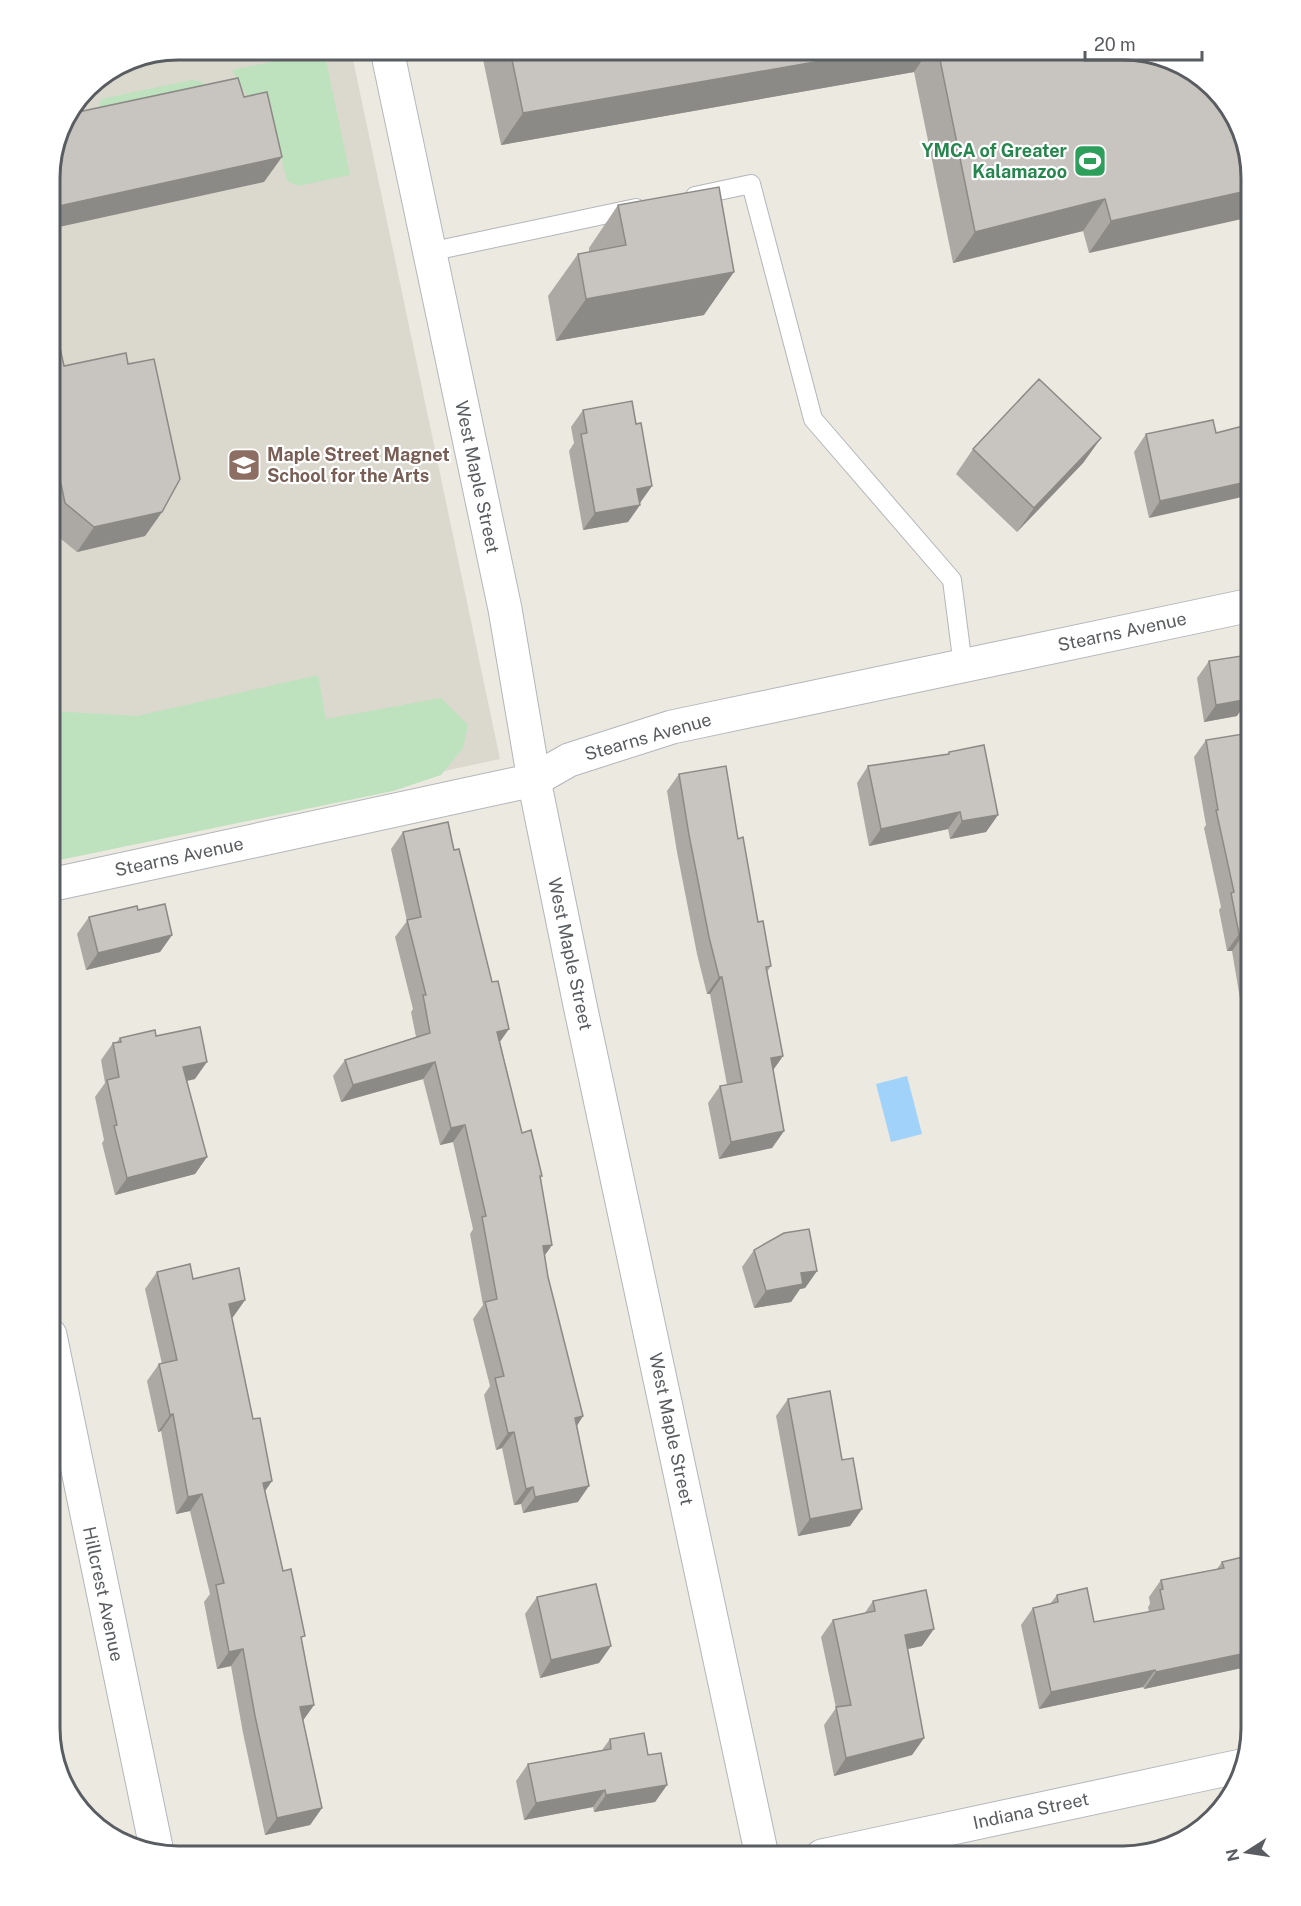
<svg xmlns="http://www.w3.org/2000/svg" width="1301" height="1906" font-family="'Public Sans',sans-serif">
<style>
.education{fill:#dbd8ce}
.green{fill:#bde2bd}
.water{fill:#a1d3fa}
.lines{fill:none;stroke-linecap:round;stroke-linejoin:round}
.service-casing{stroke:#b3b6ba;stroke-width:20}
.minor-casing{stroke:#b3b6ba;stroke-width:35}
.service{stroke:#fff;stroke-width:18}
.minor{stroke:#fff;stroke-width:33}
.wall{fill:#aca9a5}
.shaded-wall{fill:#8c8a86}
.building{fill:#c8c5c0;stroke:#8c8a86;stroke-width:1.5}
.labels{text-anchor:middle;stroke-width:4.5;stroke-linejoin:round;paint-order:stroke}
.leisure-label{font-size:18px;font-weight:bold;fill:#27864d;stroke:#fff;text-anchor:end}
.education-label{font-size:18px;font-weight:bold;fill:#785e54;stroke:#fff;text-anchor:start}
.street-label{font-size:18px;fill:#595c60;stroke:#fff}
.rim{fill:none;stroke:#595c60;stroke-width:3}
</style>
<rect width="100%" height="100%" fill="#ebe9e0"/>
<path class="education" d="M178 50H351L500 759 50 856V170L59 129 87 87 129 59Z"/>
<path class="green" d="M178 50H180C161 70 150 55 129 60V59Z
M324 51 350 175 298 186 287 181 280 152 232 70Z
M192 80 202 82 214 90 98 109 101 99Z
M318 675 326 719 441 698 468 725 463 748 441 775 393 791 50 862V711L137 716Z"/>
<path class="water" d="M907 1076 922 1134 891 1142 876 1084Z"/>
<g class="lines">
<g class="service-casing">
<path id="service" d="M695 196 751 184 813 419 952 580 963 666
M429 252 636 208"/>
</g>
<g class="minor-casing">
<path id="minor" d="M387 50 505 609 534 780 580 1005 762 1856
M50 885 534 780 569 760 672 727 1251 605
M50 1335 157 1852
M822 1856 1241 1766"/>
</g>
<use href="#service" class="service"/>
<use href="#minor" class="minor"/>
</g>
<path class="wall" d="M481 50H1131L1234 114 1089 253 1083 231 953 263 914 72 501 145Z
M618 205 704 315 556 341 548 296 578 254 589 252V248Z
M50 302 64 366 162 512 145 536 77 552 50 530Z
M583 410 636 424 652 486 639 503 640 505 628 522 583 530 569 451 574 443 571 427Z
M1216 433 1149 518 1134 452 1146 434Z
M1101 438 1083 463 1017 532 956 474 973 449Z
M1209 661 1237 716 1204 722 1197 678Z
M1206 740 1251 746V1046H1248L1232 951H1227L1219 910 1221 907 1204 828 1206 825 1194 757Z
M949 752 998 815 986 832 950 839 948 829 869 846 857 783 868 766 948 754Z
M679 774 738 839 758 922 771 966 767 972 783 1056 773 1070 784 1131 772 1148 719 1159 708 1103 720 1086 727 1085 710 994H707L697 954 677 852 667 791Z
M403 832 454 850 522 1133 542 1176 540 1178 552 1245 545 1255 548 1277 583 1416 577 1426 578 1502 523 1513 521 1504 514 1505 502 1448 496 1450 484 1395 490 1386 473 1319 483 1305 470 1234 473 1229 453 1142 440 1145 423 1079 341 1102 333 1076 345 1060 416 1037 411 1012 413 1009 395 937 407 921 391 849Z
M89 917 172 935 160 952 86 970 77 934Z
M156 1036 195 1079 187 1081 207 1157 195 1174 115 1195 102 1143 104 1140 95 1097 105 1083 101 1060 113 1043H116L120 1038Z
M754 1250 817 1271 805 1288 800 1289 791 1302 754 1308 742 1267Z
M157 1272 193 1279 245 1300 233 1317 232 1318 253 1419 272 1481 265 1491 283 1571 302 1641 314 1705 303 1720 322 1808 310 1825 265 1835 243 1733 231 1666 217 1669 204 1602 210 1594 190 1511 176 1514 161 1431 158 1432 147 1381 159 1364H162L145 1289Z
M788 1399 842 1460 862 1509 850 1526 798 1536 776 1416Z
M1251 1555V1666L1144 1689 1143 1687 1039 1709 1021 1625 1033 1608 1050 1604 1057 1595 1094 1622 1149 1612 1148 1607 1150 1604 1149 1597 1161 1580 1217 1569 1222 1562Z
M537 1597 611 1646 599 1663 540 1678 525 1614Z
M873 1601 922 1646 907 1649 924 1738 912 1755 834 1776 824 1725 836 1708 821 1637 833 1620 864 1614Z
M610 1739 648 1755 667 1785 655 1802 594 1812 593 1807 524 1820 516 1781 528 1764 602 1750Z"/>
<path class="shaded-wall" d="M883 50H929L914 72 501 145 523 113Z
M282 157 264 182 50 229V208Z
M1251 190V217L1089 253 1111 221Z
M1105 199 1083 231 953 263 975 232Z
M734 272 704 315 556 341 586 299Z
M1101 438 1083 463 1017 532 1034 508Z
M1251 481V495L1149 518 1160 501Z
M61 484 50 499V486Z
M652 486 640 503 625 506 637 489Z
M640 505 628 522 583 530 595 513Z
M162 512 145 536 77 552 94 527Z
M1249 699 1237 716 1204 722 1216 705Z
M960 812 948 829 869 846 881 829Z
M998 815 986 832 950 839 962 821Z
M1239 934H1244L1232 951H1227Z
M172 935 160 952 86 970 98 953Z
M719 977H722L710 994H707Z
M509 1029 497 1046V1032Z
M783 1056 771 1073V1058Z
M207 1062 195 1079 171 1084 183 1067Z
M435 1062 423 1079 341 1102 353 1085Z
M465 1125 453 1142 440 1145 451 1128Z
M784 1131 772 1148 719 1159 731 1142Z
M207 1157 195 1174 115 1195 127 1178Z
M552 1245 540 1262 543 1246Z
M817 1271 805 1288 800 1289 791 1302 754 1308 766 1291 801 1273Z
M245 1300 233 1317 217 1321 229 1304Z
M173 1414 161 1431 158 1432 170 1415Z
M583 1416 572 1433 575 1418Z
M514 1432 502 1448 496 1450 508 1433Z
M272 1481 260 1498 263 1483Z
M589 1486 578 1502 523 1513 535 1497Z
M533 1487 521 1504 514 1505 526 1489Z
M202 1494 190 1511 176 1514 188 1497Z
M862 1509 850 1526 798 1536 810 1519Z
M934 1629 922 1646 893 1652 905 1635Z
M611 1646 599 1663 540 1678 551 1660Z
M243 1649 231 1666 217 1669 229 1652Z
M1251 1652V1666L1144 1689 1156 1672Z
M1155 1670 1143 1687 1039 1709 1051 1692Z
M314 1705 302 1722 300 1707Z
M924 1738 912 1755 834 1776 846 1758Z
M667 1785 655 1802 594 1812 606 1795Z
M605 1790 593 1807 524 1820 536 1803Z
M322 1808 310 1825 265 1835 277 1818Z"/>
<path class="building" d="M510 50H883L523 113Z
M938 50H1131L1187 67 1234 114 1251 178V190L1111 221 1105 199 975 232Z
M238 78 244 97 267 92 282 157 50 208V170L59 129 69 114Z
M719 187 734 272 586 299 578 254 626 245 618 205Z
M50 302 64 366 126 353 128 364 154 359 180 479 162 512 94 527 65 503 61 484 50 486Z
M1039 379 1101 438 1034 508 973 449Z
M632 401 636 424 641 423 652 486 637 489 640 505 595 513 581 434 587 433 583 410Z
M1213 420 1216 433 1251 424V481L1160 501 1146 434Z
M1241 656 1249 699 1216 705 1209 661Z
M1249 733 1251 746V978L1244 934H1239L1231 893 1234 892 1216 810H1218L1206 740Z
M984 745 998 815 962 821 960 812 881 829 868 766 949 754V752Z
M726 766 738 839 743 837 758 922 763 921 771 966 766 967 783 1056 771 1058 784 1131 731 1142 720 1086 742 1082 722 977H719L709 937 689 835 679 774Z
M448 822 454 850 459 849 492 982 498 981 509 1029 497 1032 522 1133 531 1130 542 1176H540L552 1245 543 1246 548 1277 583 1416 575 1418 589 1486 535 1497 533 1487 526 1489 514 1432 508 1433 495 1378 504 1376 485 1302 497 1299 482 1217 486 1216 465 1125 451 1128 435 1062 353 1085 345 1060 430 1033 423 995H426L407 920 421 917 403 832Z
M165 904 172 935 98 953 89 917 137 906 138 910Z
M200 1027 207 1062 183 1067 207 1157 127 1178 114 1126 117 1125 107 1080 119 1077 113 1043 121 1042 120 1038 155 1030 156 1036Z
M809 1229 817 1271 801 1273 803 1284 766 1291 754 1250 784 1233Z
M190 1264 193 1279 239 1268 245 1300 229 1304 253 1419 260 1418 272 1481 263 1483 283 1571 291 1569 305 1636 301 1637 314 1705 300 1707 322 1808 277 1818 255 1716 243 1649 229 1652 216 1585 224 1583 202 1494 188 1497 173 1414 170 1415 159 1364 177 1360 157 1272Z
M830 1391 842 1460 853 1458 862 1509 810 1519 788 1399Z
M1251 1555V1652L1156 1672 1155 1670 1051 1692 1033 1608 1058 1602 1057 1595 1087 1588 1094 1622 1164 1609 1160 1590 1163 1589 1161 1580 1224 1568 1222 1562Z
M596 1584 611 1646 551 1660 537 1597Z
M926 1590 934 1629 905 1635 924 1738 846 1758 836 1707 851 1705 833 1620 875 1611 873 1601Z
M644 1733 648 1755 661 1753 667 1785 606 1795 605 1790 536 1803 528 1764 611 1749 610 1739Z"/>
<defs>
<g id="stadium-square" transform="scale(1.725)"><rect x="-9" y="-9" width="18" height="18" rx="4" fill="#2e9e5b" stroke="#fff"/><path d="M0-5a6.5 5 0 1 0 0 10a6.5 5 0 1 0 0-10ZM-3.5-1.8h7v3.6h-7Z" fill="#fff"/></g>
<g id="school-square" transform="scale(1.725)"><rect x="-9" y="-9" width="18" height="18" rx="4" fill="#8d6e63" stroke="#fff"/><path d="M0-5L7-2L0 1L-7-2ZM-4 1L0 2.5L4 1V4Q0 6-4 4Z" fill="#fff"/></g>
</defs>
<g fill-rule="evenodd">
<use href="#stadium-square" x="1090" y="161"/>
<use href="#school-square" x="244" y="465"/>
</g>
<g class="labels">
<g class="leisure-label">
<text x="1067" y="157">YMCA of Greater<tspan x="1067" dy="21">Kalamazoo</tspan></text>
</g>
<g class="education-label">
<text x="267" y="461">Maple Street Magnet<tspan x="267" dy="21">School for the Arts</tspan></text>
</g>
<g class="street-label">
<text transform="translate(477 477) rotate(78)" y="6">West Maple Street</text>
<text transform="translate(1122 632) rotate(-12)" y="6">Stearns Avenue</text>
<text transform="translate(648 737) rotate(-16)" y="6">Stearns Avenue</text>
<text transform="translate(179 857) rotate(-12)" y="6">Stearns Avenue</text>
<text transform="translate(570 954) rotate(78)" y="6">West Maple Street</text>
<text transform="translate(671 1429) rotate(78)" y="6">West Maple Street</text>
<text transform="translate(103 1594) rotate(78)" y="6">Hillcrest Avenue</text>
<text transform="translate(1031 1811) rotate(-12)" y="6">Indiana Street</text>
</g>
</g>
<path d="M0 0H1301V1906H0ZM178 60H1123A118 118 0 0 1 1241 178V1728A118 118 0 0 1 1123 1846H178A118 118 0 0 1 60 1728V178A118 118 0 0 1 178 60Z" fill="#fff" fill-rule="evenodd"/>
<path class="rim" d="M178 60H1123A118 118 0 0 1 1241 178V1728A118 118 0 0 1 1123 1846H178A118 118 0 0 1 60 1728V178A118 118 0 0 1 178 60Z"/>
<g transform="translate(1247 1852) rotate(258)" stroke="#ffffff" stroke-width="4.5" paint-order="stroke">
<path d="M0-4.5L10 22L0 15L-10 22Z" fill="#595c60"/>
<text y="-9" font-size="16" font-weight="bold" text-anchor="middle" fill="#595c60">N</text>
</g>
<path d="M1085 51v9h117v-9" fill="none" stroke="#595c60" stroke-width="3"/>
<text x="1094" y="51" font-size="18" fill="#595c60" stroke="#ffffff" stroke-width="4.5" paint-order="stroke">20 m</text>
</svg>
